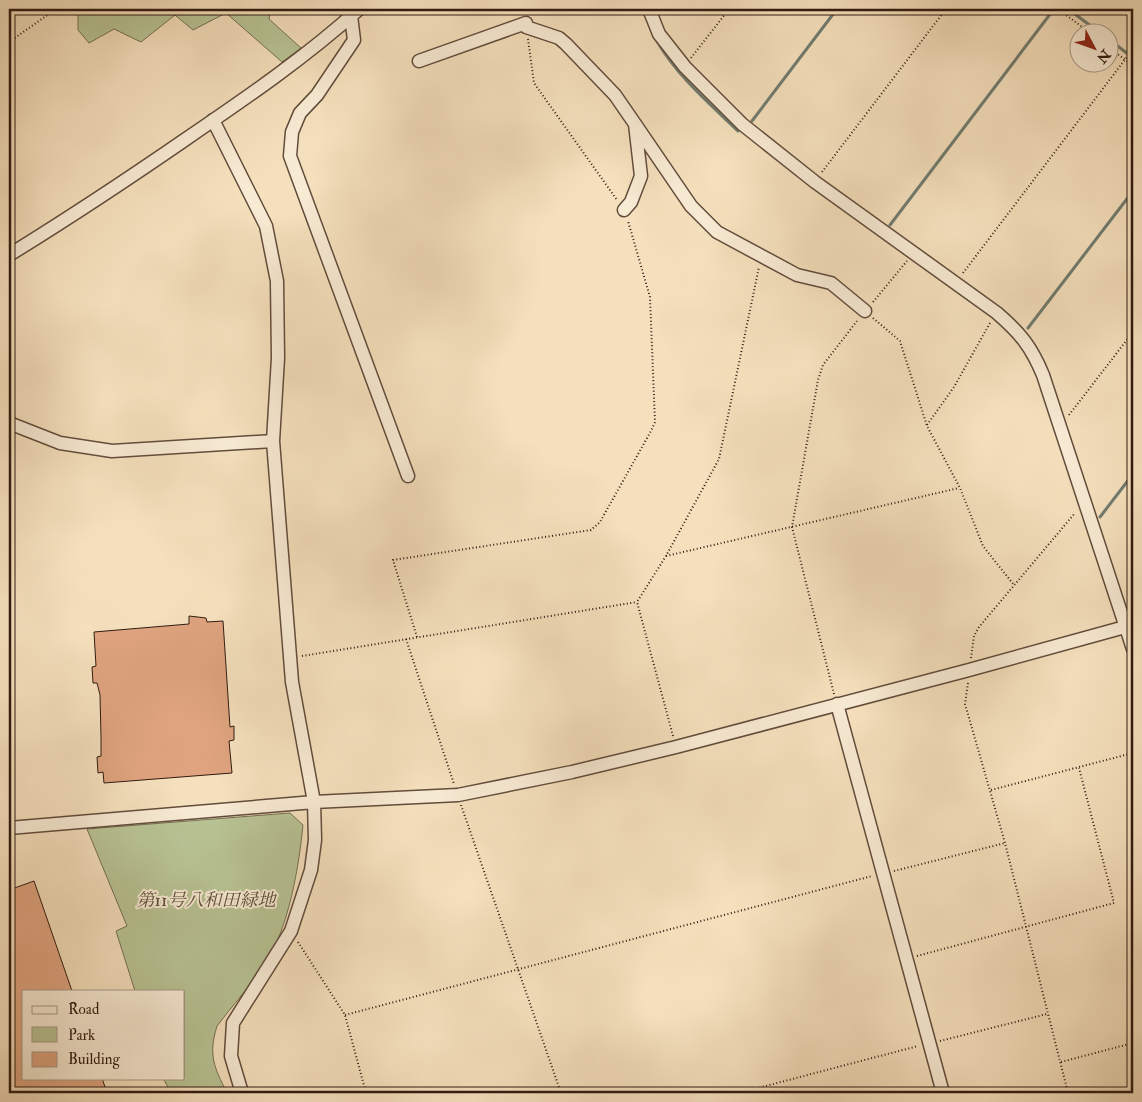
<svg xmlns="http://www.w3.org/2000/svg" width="1142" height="1102" font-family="'IM FELL Double Pica','Noto Serif JP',serif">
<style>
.green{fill:#b8c394;stroke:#746f52}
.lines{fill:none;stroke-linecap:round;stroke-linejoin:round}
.stream{stroke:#717c70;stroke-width:3}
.building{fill:#dfa47f;stroke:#311b11}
.minor-casing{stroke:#624c3c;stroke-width:15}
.path{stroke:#311b11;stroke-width:2;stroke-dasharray:1 2.5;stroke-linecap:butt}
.minor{stroke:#f8ebd4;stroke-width:12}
.labels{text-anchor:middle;stroke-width:4;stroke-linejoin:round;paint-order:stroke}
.park-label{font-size:18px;font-style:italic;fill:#5a4d38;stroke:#f8ebd4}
</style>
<rect width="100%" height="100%" fill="#f5e0bd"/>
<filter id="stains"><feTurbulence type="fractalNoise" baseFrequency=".004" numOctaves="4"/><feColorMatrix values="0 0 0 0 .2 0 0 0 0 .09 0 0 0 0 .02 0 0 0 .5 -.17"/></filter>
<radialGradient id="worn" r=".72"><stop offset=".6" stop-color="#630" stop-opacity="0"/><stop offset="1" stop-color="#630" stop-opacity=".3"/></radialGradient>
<path class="green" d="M78 9H271L269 19 301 48 282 62 226 13 193 30 175 15 141 42 114 29 89 43 78 30Z
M290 813 303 825C299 866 289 927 266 962 252 984 233 1005 217 1026 208 1055 214 1067 227 1093H171L163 1078H184V991H135L116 931 127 926 87 829Z"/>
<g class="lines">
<path class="stream" d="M1068 9 1099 32
M645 14 652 31
M1110 40 1133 58
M657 41C677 76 710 104 738 131
M752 121 837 9
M890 225 1054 9
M1028 328 1133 191
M1100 517 1133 474"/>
</g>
<path class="building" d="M189 616 206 618 207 622 223 621 230 727 234 726V740L229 741 232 773 104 783 103 772 98 773 97 757 101 756V737L100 695 97 683H93L92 667 96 666 94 632 189 624Z
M34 881 72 991H24V1078H102L107 1093H9V890Z"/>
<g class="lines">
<g class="minor-casing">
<path id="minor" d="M649 9 659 34 685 67 742 124 815 182 997 313C1020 333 1031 346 1043 375L1133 649
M351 16 354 40 317 95 300 113 292 132 290 156 408 476
M526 27 559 38 566 44 615 95 635 124 641 176 631 202 624 210
M419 61 526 23
M213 120 266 226 277 281 278 358 273 441 292 682 314 802 315 840 311 870 291 931 233 1023 231 1056 242 1093
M635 124 691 206 717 232 797 275 831 283 865 311
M9 255C69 218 128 179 186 139 246 98 306 57 359 9
M9 423 60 443 112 451 273 441
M837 704 943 1093
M9 828 314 802 458 795 572 772 676 747 969 670 1125 627"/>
</g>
<path class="path" d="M1058 9 1089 32
M528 39 534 83 617 200
M9 42 56 9
M1110 48 1133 66
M691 58 729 9
M822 172 946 9
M963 273 1133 49
M873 302 907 261
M873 318 900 341 927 426 960 488 983 546 1014 585
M1069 415 1133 332
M927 425 954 387 990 323
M666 556 959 488
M417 637 393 560 591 530 600 522 651 431 655 422 650 297 628 221
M406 639 454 784
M302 656 637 602
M971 658 974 636 979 627 1075 513
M968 683 965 704 1005 843 1068 1093
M834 694 792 527 818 380 823 365 857 321
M673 736 637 602 666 556 719 459 759 267
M991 790 1133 753
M461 805 561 1093
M894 871 1005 843
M298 942 345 1015 366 1093
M917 956 1114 903 1079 768
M345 1015 872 876
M940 1041 1047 1014
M1061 1062 1133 1043
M739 1093 918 1046"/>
<use href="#minor" class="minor"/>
</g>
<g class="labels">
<g class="park-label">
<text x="206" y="906">第11号八和田緑地</text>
</g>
</g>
<rect width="1142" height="1102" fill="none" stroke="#f5e0bd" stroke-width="30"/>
<rect x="10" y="10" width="1122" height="1082" fill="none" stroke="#311b11" stroke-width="2.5"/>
<rect x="15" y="15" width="1112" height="1072" fill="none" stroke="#311b11"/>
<rect x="22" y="990" width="162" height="90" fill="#f8ebd4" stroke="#a89886"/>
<rect x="32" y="1006" width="25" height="8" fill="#f8ebd4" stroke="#a89886"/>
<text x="68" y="1014" font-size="15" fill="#311b11">Road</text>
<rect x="32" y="1027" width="25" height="15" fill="#b8c394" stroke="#a89886"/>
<text x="68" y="1040" font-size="15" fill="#311b11">Park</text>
<rect x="32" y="1052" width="25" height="15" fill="#dfa47f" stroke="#a89886"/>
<text x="68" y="1064" font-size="15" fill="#311b11">Building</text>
<g transform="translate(1094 48) rotate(131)"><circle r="24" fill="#f8ebd4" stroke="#a89886"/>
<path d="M0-4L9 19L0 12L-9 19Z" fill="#8f2418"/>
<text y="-8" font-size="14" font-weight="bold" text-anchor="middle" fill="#311b11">N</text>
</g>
<rect width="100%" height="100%" filter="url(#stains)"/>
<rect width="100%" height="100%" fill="url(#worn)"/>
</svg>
